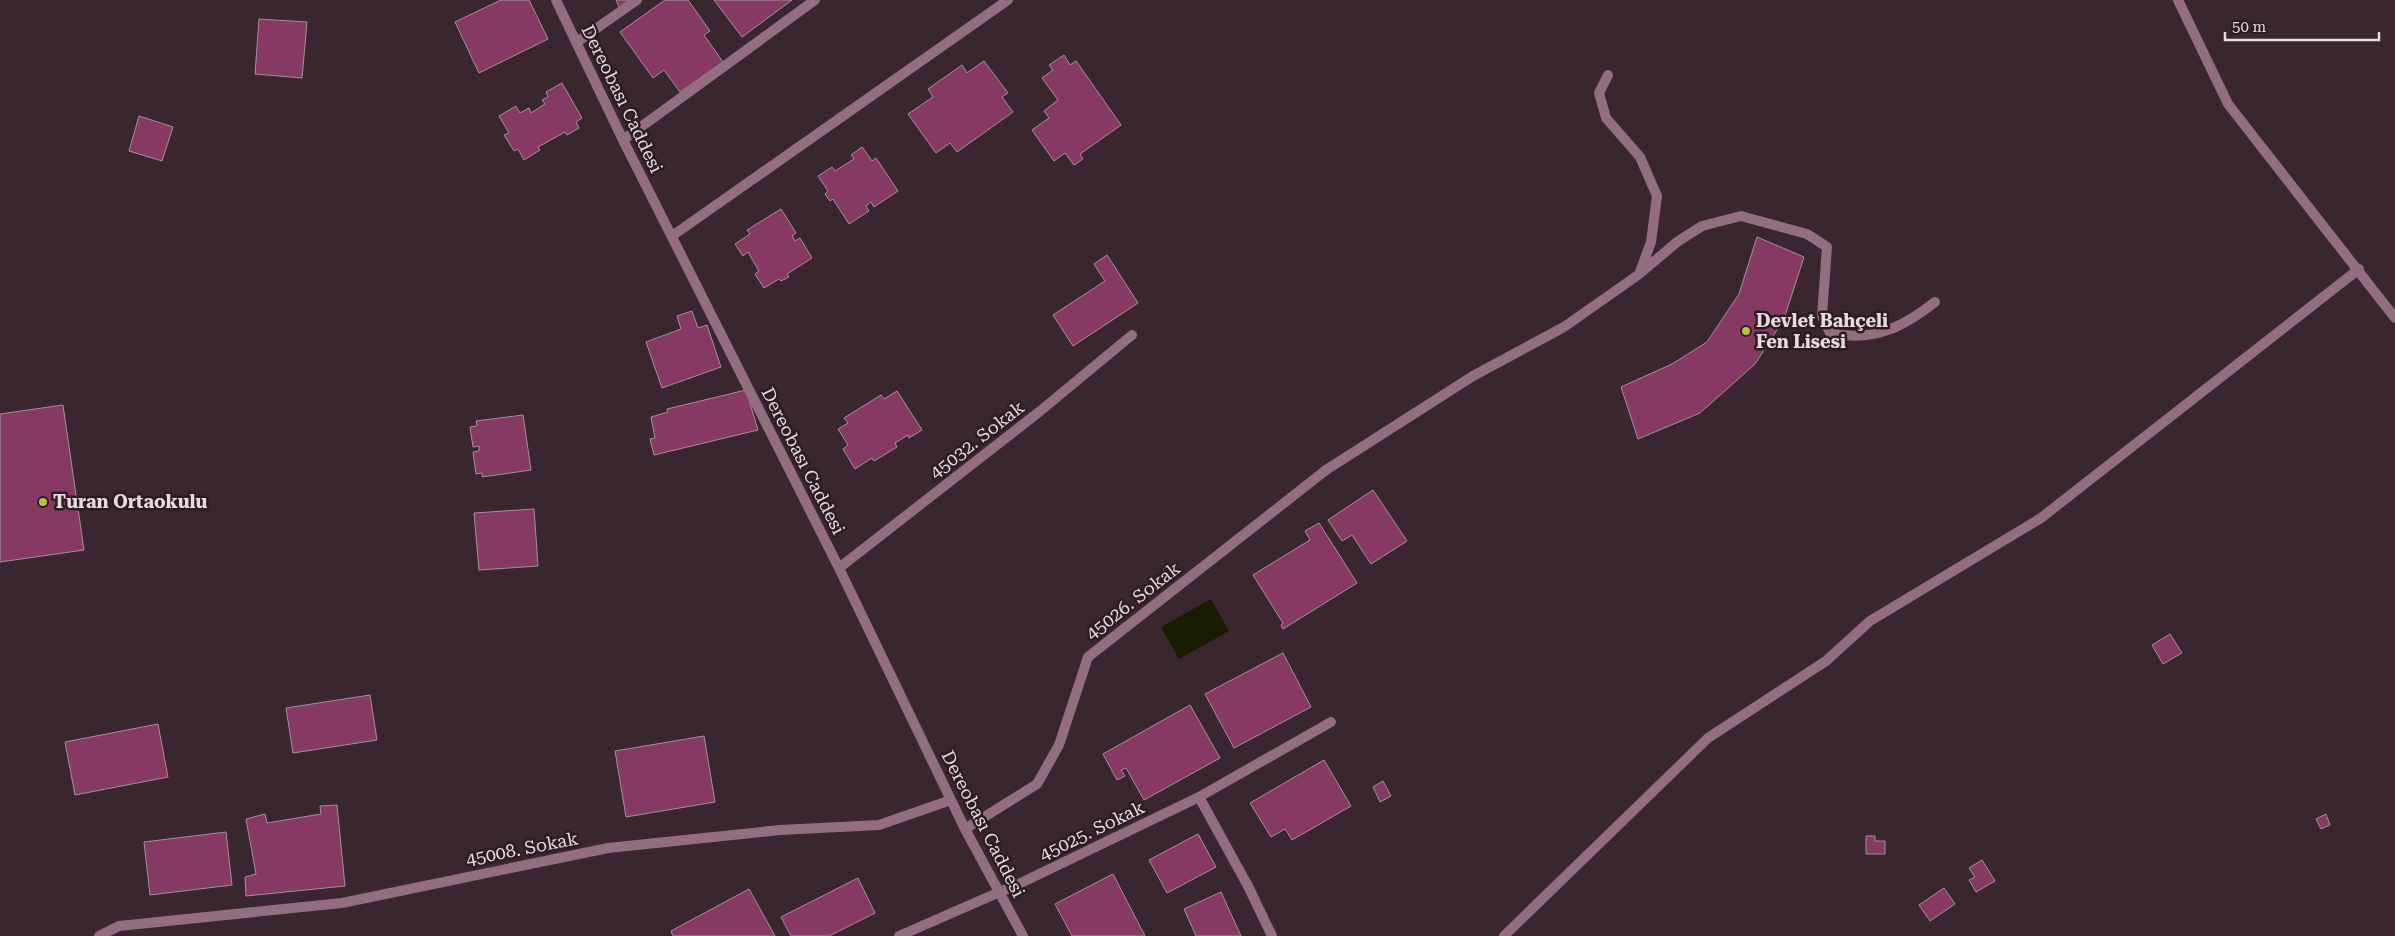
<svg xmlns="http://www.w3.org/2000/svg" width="2395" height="936" font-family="'Roboto Serif',serif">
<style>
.water{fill:#1a1c01}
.building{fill:#863962;stroke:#a9919b}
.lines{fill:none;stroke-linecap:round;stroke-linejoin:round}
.service{stroke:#926e7e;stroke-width:10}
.minor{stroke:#926e7e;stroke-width:10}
.poi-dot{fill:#b8c147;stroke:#2e1c25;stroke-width:2}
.labels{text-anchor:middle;stroke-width:5;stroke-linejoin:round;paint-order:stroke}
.street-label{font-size:18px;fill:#e7dbe0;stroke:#2e1c25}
.poi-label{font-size:18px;font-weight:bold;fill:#e7dbe0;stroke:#2e1c25;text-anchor:start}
</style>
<rect width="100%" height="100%" fill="#39262f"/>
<path class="water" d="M1211 599 1229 631 1179 659 1161 627Z"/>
<path class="building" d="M501 0H529L548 39 479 73 455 22Z
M616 0H634L620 9Z
M665 0H688L710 31 704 35 723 62 680 92 664 70 653 78 620 32Z
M714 0H792L742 37Z
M259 19 307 22 302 78 255 74Z
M1064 55 1070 65 1076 61 1121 125 1080 154 1083 159 1074 165 1065 153 1054 161 1032 130 1049 118 1044 111 1058 100 1042 78 1053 70 1049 65Z
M984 61 1008 93 1002 97 1013 112 957 152 950 143 936 153 908 114 933 97 928 89 962 65 967 73Z
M562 83 582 118 576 122 579 128 567 135 565 132 538 147 540 150 524 160 518 149 514 151 504 135 509 133 499 116 516 106 520 113 529 108 531 113 545 104 542 100 548 97 546 92Z
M139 116 173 127 162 161 129 151Z
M862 147 872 161 876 158 898 191 874 207 871 202 866 206 869 211 849 224 833 199 830 201 825 194 828 191 818 176 832 167 835 171 854 159 851 155Z
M781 209 796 233 792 236 795 241 800 238 812 258 787 274 789 277 781 281 779 279 764 288 755 274 759 271 748 252 743 256 735 244 750 234 747 230Z
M1757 237 1804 257 1784 319 1755 364 1700 413 1638 439 1621 387 1672 364 1707 342 1739 294Z
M1107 255 1138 303 1073 346 1053 315 1105 281 1094 264Z
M692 311 698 328 707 325 721 367 662 388 646 342 681 329 677 316Z
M746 390 758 430 654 455 650 439 655 438 651 417 668 412 667 409Z
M897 391 922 430 909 438 908 435 895 443 897 447 874 461 872 458 855 469 843 449 848 445 838 429 848 423 844 418 881 395 884 399Z
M63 405 84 550 0 562V414Z
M523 415 531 470 482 477V473L476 474 473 452 479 451V446L473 447 470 427 477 426 476 421Z
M1373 490 1407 541 1371 564 1352 535 1342 541 1328 520Z
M534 509 538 566 479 570 474 513Z
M1319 523 1357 583 1283 629 1281 625 1283 623 1253 575 1310 540 1305 531Z
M2170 634 2182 653 2163 664 2152 645Z
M1283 653 1311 707 1234 748 1205 694Z
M370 695 377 740 293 753 286 708Z
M1190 705 1220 758 1144 800 1126 768 1121 770 1125 776 1117 780 1103 754Z
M158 724 168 777 75 795 65 742Z
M704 736 715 802 626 817 615 751Z
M1324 760 1351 806 1292 840 1285 829 1271 837 1250 803Z
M1383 781 1391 796 1380 802 1373 787Z
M337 805 345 886 246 896 245 877 256 874 246 819 265 814 267 823 321 814 320 806Z
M2326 814 2330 825 2321 829 2316 819Z
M226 832 232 885 150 895 144 842Z
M1198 834 1216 867 1167 893 1149 860Z
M1866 836H1875V841H1885V854H1866Z
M1982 860 1995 881 1976 892 1969 880 1975 877 1969 868Z
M1113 874 1145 936H1072L1055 904Z
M858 878 875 913 829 936H791L781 917Z
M1944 888 1955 904 1930 921 1919 905Z
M749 889 775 936H673L671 931Z
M1221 892 1241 936H1196L1184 909Z"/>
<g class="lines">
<path class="service" d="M1608 75 1599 93 1606 118 1640 157 1657 196 1651 242 1640 272
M1326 470 1473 376 1564 327 1638 275 1677 242 1702 226 1741 216 1807 234 1827 247 1822 316 1830 333C1873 342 1902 328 1935 302"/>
<path class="minor" d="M556 0 623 140 839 568 965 829 1023 936
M2178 0 2228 104 2395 318
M577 42 637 0
M623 140 815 0
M672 236 1008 0
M839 568 1039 412 1132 335
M1199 797 1248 886 1272 936
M965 829 1037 784 1059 745 1088 657 1326 470
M99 936 119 926 342 903 608 848 780 830 879 825 951 800
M899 936 1025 881 1199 797 1331 722
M1504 936 1708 738 1826 661 1870 621 2041 518 2359 269"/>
</g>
<g class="poi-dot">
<circle cx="1746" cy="331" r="5"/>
<circle cx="43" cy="502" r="5"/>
</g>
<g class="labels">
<g class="street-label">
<text transform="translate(622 99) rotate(64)" y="6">Dereobası Caddesi</text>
<text transform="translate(977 440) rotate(-38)" y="6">45032. Sokak</text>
<text transform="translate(803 461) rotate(63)" y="6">Dereobası Caddesi</text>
<text transform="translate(1133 601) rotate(-38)" y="6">45026. Sokak</text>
<text transform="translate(983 824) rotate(63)" y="6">Dereobası Caddesi</text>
<text transform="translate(1092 831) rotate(-26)" y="6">45025. Sokak</text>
<text transform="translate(522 849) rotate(-11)" y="6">45008. Sokak</text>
</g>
<g class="poi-label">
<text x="1756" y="327">Devlet Bahçeli<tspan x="1756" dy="21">Fen Lisesi</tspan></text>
<text x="53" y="508">Turan Ortaokulu</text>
</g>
</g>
<path d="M2225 32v8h154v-8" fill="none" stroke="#e7dbe0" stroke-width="2.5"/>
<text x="2232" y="32" font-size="15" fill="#e7dbe0" stroke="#2e1c25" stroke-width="4" paint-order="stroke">50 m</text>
</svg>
